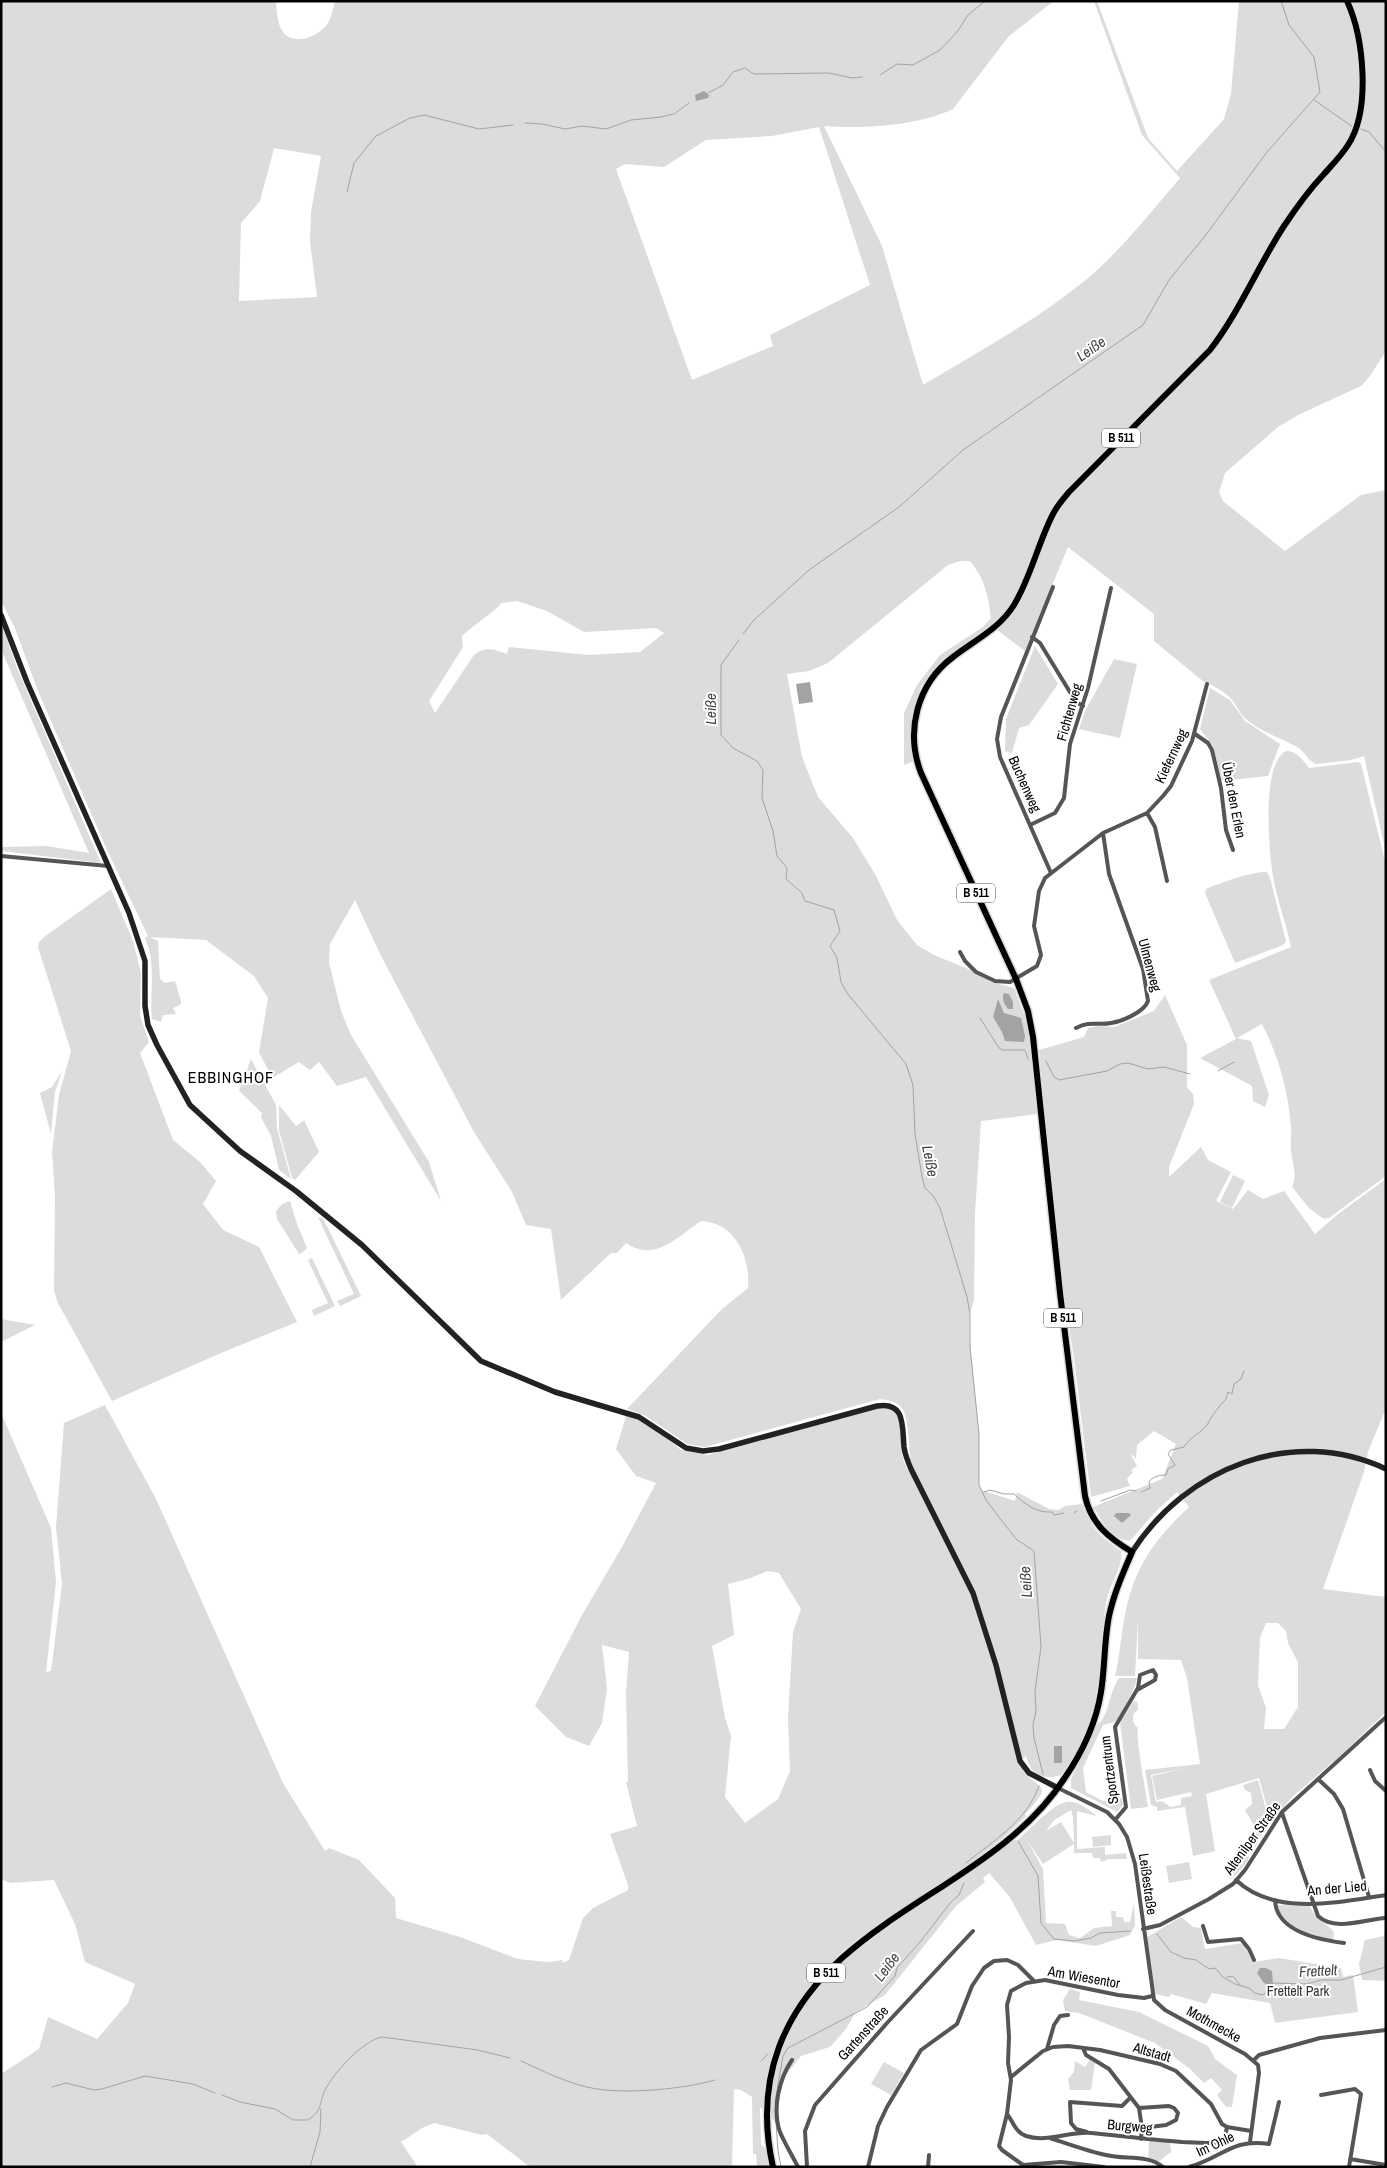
<svg xmlns="http://www.w3.org/2000/svg" width="1387" height="2168" font-family="'Archivo Narrow',sans-serif">
<style>
.green{fill:#dcdcdc;fill-rule:evenodd}
.water{fill:#a3a3a3}
.lines{fill:none;stroke-linecap:round;stroke-linejoin:round}
.stream{stroke:#a3a3a3;stroke-width:1}
.primary-casing{stroke:#dbdbdb;stroke-width:9}
.street{stroke:#555;stroke-width:4}
.secondary{stroke:#222;stroke-width:5.5}
.primary{stroke:#000;stroke-width:6}
.labels{text-anchor:middle;stroke-width:4;stroke-linejoin:round;paint-order:stroke}
.shield{fill:#fff;stroke:#4c4c4c;stroke-width:1}
.shield-label{font-size:12px;font-weight:bold;fill:#000}
.street-label{font-size:14px;fill:#000;stroke:#fff}
.park-label{font-size:14px;fill:#333;stroke:#fff}
.water-label{font-size:15px;font-style:italic;fill:#444;stroke:#fff}
.quarter-label{font-size:16px;letter-spacing:1px;fill:#000;stroke:#fff}
</style>
<rect width="100%" height="100%" fill="#fff"/>
<path class="green" d="M1 1H276C277 11 277 24 283 32 293 46 316 37 325 27 331 20 333 10 335 1H1054L1009 36 953 109C918 126 863 129 824 126L882 246 923 385C978 352 1037 320 1087 279 1122 249 1150 213 1180 178L1142 135 1094 1H1097L1148 138 1177 171 1224 119 1231 94 1239 1H1386V351L1370 376 1361 386 1298 415 1278 427 1225 473 1219 492 1223 501 1285 551 1361 495 1386 490V853L1364 756 1351 760 1316 764C1308 761 1305 752 1299 748 1282 738 1263 733 1247 720 1240 714 1238 708 1233 701 1227 693 1213 685 1204 682L1154 641V614L1068 547 1025 651 996 629 943 660 921 686 913 710 910 740 914 761 904 765V713L917 685 940 655 983 627 991 618C988 594 985 580 970 561H960L948 565 828 663 809 671 787 674 802 757 818 797 853 838 876 876 897 920 917 945 934 955 990 978 989 981 1014 988 1028 1025 1037 1114 981 1121 975 1214 974 1300 970 1314 969 1331 979 1434V1485L981 1490 1015 1501 1017 1492 1049 1509 1058 1510 1065 1506 1082 1504C1093 1530 1098 1535 1121 1551 1123 1568 1111 1582 1107 1598 1101 1629 1102 1660 1097 1690 1093 1721 1079 1750 1061 1775 1042 1781 1030 1774 1026 1756L1019 1763C1032 1793 1060 1778 1025 1814L1026 1816C987 1856 939 1883 894 1914 877 1926 859 1937 844 1950 828 1965 814 1982 801 1999L804 2000 857 1948 1014 1838 1017 1841C1024 1833 1033 1826 1040 1819 1064 1798 1071 1795 1097 1816L1077 1811V1849L1105 1847V1855L1126 1853 1127 1859H1109L1101 1862 1100 1858H1093L1092 1853H1074V1844L1043 1864 1027 1840 1043 1869 1046 1923 1065 1924 1069 1935 1080 1938 1094 1928 1112 1926 1111 1911H1116V1917H1123L1124 1922H1130L1134 1903 1135 1925 1130 1935 1096 1946 1057 1940 1036 1945 1009 1896 989 1873 983 1878 985 1882 956 1906 885 1995 856 2012 846 2029 830 2047 801 2056 782 2080 778 2103 779 2126 760 2107 761 2144 766 2149 770 2167H757L756 2154H753L752 2097 741 2090 734 2089 732 2167H530L487 2134 482 2135 434 2123 422 2128 401 2142 418 2167H1V2074L39 2049 48 2017 97 2039 128 2003 135 1984 85 1962 75 1924 54 1880 10 1883 1 1879V1413L51 1528 56 1582 46 1672 51 1671 62 1584 56 1527 64 1423 105 1405 156 1499 283 1783 325 1851 329 1848 359 1860 395 1898 396 1918 460 1937 518 1959 547 1962 563 1960 562 1963 569 1960 583 1918 593 1908 628 1890V1885L610 1834 637 1826 626 1782H628L626 1693 629 1652 602 1645 607 1689 602 1723 589 1746 566 1737 535 1706 582 1615 622 1547 656 1483 636 1476 616 1449 627 1413 647 1422 681 1450 708 1455 878 1407C910 1407 898 1437 903 1458 904 1464 909 1471 912 1476 909 1460 910 1419 902 1408 896 1401 888 1400 880 1399L705 1447 687 1444 646 1416 627 1409 722 1309 748 1288C751 1258 735 1222 701 1221 677 1237 655 1263 626 1243L617 1253H611L561 1300 551 1229 526 1225 512 1192 474 1132 380 954 355 900 330 944 329 962 341 1011 351 1035 429 1162 441 1201 366 1077 337 1086 319 1062 310 1070 299 1062 272 1078 259 1052 268 998 254 976 206 940 150 937 158 941 160 979 165 983 175 981 181 1001V1004L173 1008 176 1014 163 1015 161 1022 152 1019C149 992 157 964 145 938L148 936 107 850 38 691 14 626 1 601ZM819 127 870 285 770 335 773 346 692 380 616 169 625 164 664 167 706 140 772 136ZM274 148 321 156 311 212 310 241 317 297 239 301 241 223 260 201ZM517 601 547 611 584 632 656 628 664 633 640 652 589 655 509 647 507 654C495 649 485 646 474 655L435 713 429 701 463 647 462 636C475 624 490 615 502 603ZM768 1571 779 1573 801 1609 793 1632 788 1718 790 1771 778 1799 745 1823 725 1797 731 1736 725 1718 712 1646 734 1635 728 1584 748 1579ZM1071 1810 1073 1817 1074 1843 1061 1822 1046 1831 1054 1820Z
M1 622 17 668 101 863 1 851V847L47 846 89 853 1 649Z
M1035 646 1058 684 1029 725 1019 728 1012 753 1005 751 1006 719Z
M1114 659 1137 664 1120 738 1079 729 1086 709Z
M1210 688 1230 700 1245 721 1280 744 1268 776 1222 781 1213 746 1200 729Z
M1286 751C1297 751 1303 760 1309 768L1358 762 1361 764 1386 865V1176L1329 1218 1324 1219 1309 1208 1292 1187C1298 1174 1292 1164 1291 1150 1290 1142 1292 1135 1291 1127 1288 1090 1279 1057 1262 1024L1237 1038 1251 1041 1269 1095 1265 1107 1253 1101 1252 1086 1200 1058 1236 1039 1209 980 1291 947C1286 923 1277 900 1273 876 1269 852 1261 763 1286 751Z
M1262 872H1267L1270 878 1286 941 1283 945 1235 963 1205 893 1206 889C1225 881 1242 875 1262 872Z
M111 889 133 941 141 973 140 1016 149 1042 140 1053 173 1140 200 1162 216 1181 203 1204 223 1230 259 1247 297 1322 221 1353 112 1401 58 1303 54 1291 55 1197 52 1152 59 1095 71 1051 38 947 39 942 44 937Z
M1165 995 1187 1045V1087L1193 1094 1194 1104 1169 1167V1177L1201 1147 1208 1160 1231 1172 1216 1201 1233 1209 1248 1190 1263 1199 1284 1191 1315 1234 1338 1214 1386 1179V1408L1368 1452 1364 1472 1323 1589 1386 1597V1712L1340 1756 1293 1796 1271 1822 1259 1778 1206 1794 1215 1851 1193 1856 1185 1807 1157 1811V1807L1151 1805 1145 1770 1200 1764 1187 1678 1181 1660 1138 1659V1620L1135 1676H1115C1120 1656 1121 1635 1125 1615 1134 1567 1155 1539 1189 1507L1177 1492 1156 1511 1130 1541C1110 1539 1103 1522 1093 1507L1162 1479 1176 1444 1154 1431 1137 1445 1136 1458 1130 1453 1137 1466 1131 1470 1133 1472 1127 1479 1130 1486 1091 1497 1073 1351 1061 1280 1039 1050 1084 1037 1088 1028 1097 1026 1114 1027 1154 1011ZM1266 1623H1278L1286 1631 1288 1643 1298 1662V1707L1284 1729H1264L1266 1708 1258 1685 1260 1638ZM1186 1768 1152 1776 1157 1800 1191 1792 1192 1796 1181 1798V1805L1170 1807 1162 1801 1156 1802 1151 1775Z
M251 1059 276 1105 277 1128 291 1179 279 1170 271 1136 261 1117 262 1113 239 1091Z
M62 1071 55 1092 51 1134 40 1093 52 1087Z
M279 1105 296 1126 304 1120 319 1152 295 1180 292 1178 279 1130Z
M1233 1175 1245 1181 1232 1208 1220 1202Z
M290 1201 297 1224 307 1248 302 1253 299 1254 277 1219 276 1211 282 1204Z
M318 1217 323 1218 361 1296 340 1306 337 1301 354 1294Z
M312 1258 335 1306 314 1316 312 1310 328 1303 308 1260Z
M1 1319 35 1325 1 1342Z
M1119 1678H1137L1135 1686 1118 1721 1103 1725 1083 1768 1086 1792 1103 1801 1122 1798 1123 1805 1117 1812 1071 1788V1779L1097 1725C1110 1715 1108 1694 1119 1678Z
M1137 1701 1138 1710 1134 1713C1132 1719 1133 1724 1138 1728 1135 1735 1146 1794 1148 1807L1131 1809 1120 1723 1133 1702Z
M1258 1780 1269 1821 1255 1847 1252 1839 1256 1829 1245 1810 1252 1804 1251 1793 1245 1790 1243 1785Z
M1111 1835V1845L1093 1847 1092 1837Z
M1249 1856 1248 1861 1232 1879 1230 1878 1234 1877 1231 1864Z
M1189 1862 1192 1879 1169 1883 1166 1866Z
M1276 1905 1310 1906C1318 1924 1323 1919 1334 1932L1333 1940C1311 1936 1285 1928 1276 1905Z
M1181 1917 1193 1927 1201 1928 1205 1949 1243 1943 1253 1962 1279 1958 1341 1968 1343 1977 1353 1975 1358 2012 1275 2023 1270 2003 1212 1993 1206 2004 1171 1994 1169 1997 1155 1994 1147 1937Z
M1386 1921V1981L1362 1980 1359 1964 1365 1940 1384 1936Z
M1070 1989 1080 1992 1079 2000 1139 2012 1208 2046 1215 2059 1237 2075 1232 2107H1226L1217 2095 1222 2090 1211 2078 1204 2083 1190 2069 1155 2043 1079 2013 1065 2011 1063 2000Z
M1090 2060 1095 2063 1091 2090H1070L1068 2079 1074 2072 1075 2061 1085 2067Z
M884 2062 904 2073 891 2095 871 2084Z
M1149 2141 1170 2143 1171 2152 1158 2162 1148 2158Z"/>
<path class="water" d="M704 91 709 95 708 98 696 101 695 95Z
M810 682 813 702 799 704 796 684Z
M1004 993 1009 994 1013 1002V1009H1008C1005 1005 1001 999 1004 993Z
M998 999 1004 1013 1021 1018 1025 1036 1024 1042 1005 1041 1002 1032 993 1017Z
M1116 1513H1129L1131 1515 1122 1523 1114 1516Z
M1054 1746H1062V1763H1054Z
M1260 1968H1266L1272 1971 1273 1985 1269 1986 1263 1982 1257 1973Z"/>
<g class="lines">
<path class="stream" d="M880 75 897 64 913 65 940 50 957 32 968 15 985 1
M708 93 723 85 733 72 745 68 752 73 756 74 829 73 852 78 862 77
M1314 100 1353 127
M525 123 542 124 565 129 582 126 606 129 631 120 661 117 674 114 689 103
M1361 129 1369 132 1386 152
M347 192 354 163 376 136 410 118 424 115 479 129 513 125
M743 634 754 620 809 570 899 507 963 450 1143 325 1169 280 1205 236 1267 152 1320 92 1314 57 1289 25 1281 1
M739 640 721 665V735L733 748 757 761 763 770 762 798 773 831 777 856 787 868 786 879 802 893 805 901 834 910 840 931 830 946 837 958 841 982 847 993 906 1064 913 1085 915 1134 922 1177 925 1188 934 1197 940 1208 967 1297 970 1314V1347L979 1434V1485L986 1500 1016 1539 1034 1551 1041 1647 1035 1691 1036 1711 1033 1725 1034 1738 1043 1774
M980 1018 999 1048 1003 1050H1025L1028 1059
M1046 1061 1054 1077 1059 1080 1107 1071 1120 1064 1128 1063 1148 1069 1164 1067 1190 1074
M1218 1071 1234 1062
M984 1492 990 1490 1004 1494H1014C1025 1504 1036 1513 1052 1512L1054 1515 1064 1513
M1141 1492 1150 1488 1149 1482C1152 1477 1159 1475 1166 1475L1168 1469 1175 1465 1168 1454 1171 1450 1184 1447C1190 1437 1201 1433 1207 1425 1212 1416 1218 1407 1226 1399L1228 1392 1232 1394 1234 1384 1241 1379 1244 1371
M1101 1501 1130 1490 1136 1491
M1074 1513 1077 1511
M1018 1841 1038 1876 1041 1923 1054 1939 1074 1941 1091 1938 1100 1933 1130 1931
M966 1863C993 1841 1027 1821 1039 1786
M1157 1934 1171 1952 1184 1958 1196 1960 1209 1969 1215 1968 1223 1977 1235 1984 1249 1988 1255 1993 1262 1995 1268 1992 1269 1985
M1227 1977 1233 1976 1240 1985
M1272 1983 1307 1984 1321 1980H1341L1386 1967
M521 2061C545 2072 571 2085 597 2089 630 2094 683 2089 715 2080
M761 2061 768 2054
M52 2087 66 2083 94 2090 102 2089 145 2076 193 2084 215 2093
M222 2095 240 2102 275 2109 293 2120H308C323 2110 319 2103 325 2090 334 2073 363 2040 382 2037L478 2050 510 2058
M775 2102 783 2056 788 2048 867 2007 895 1976 897 1968 920 1942 951 1902 959 1895 964 1883
M775 2108 778 2151 781 2167
M310 2167 320 2132 321 2109"/>
<g class="primary-casing">
<path id="primary" d="M773 2167C764 2127 765 2085 779 2047 829 1915 991 1891 1064 1779 1082 1753 1096 1723 1101 1692 1105 1667 1104 1641 1109 1616 1114 1593 1123 1573 1132 1552 1109 1538 1091 1524 1085 1496L1060 1293 1033 1037 1028 1011 1016 979 921 773C905 731 917 684 953 657 975 640 999 629 1014 605 1031 577 1038 543 1053 514 1057 506 1063 499 1069 492L1210 350C1240 311 1258 266 1284 226 1296 208 1309 190 1324 174 1332 165 1341 156 1348 145 1371 110 1364 38 1347 1"/>
</g>
<path class="street" d="M1032 637 1040 643 1076 702 1083 706
M1195 734 1208 743 1212 750 1221 788 1226 830 1233 850
M1147 813 1155 827 1167 881
M1030 825 1055 813 1064 798 1070 744 1088 688 1111 588
M1 856 108 866
M1051 873 1000 757 997 739 1001 717 1053 587
M960 952 965 961 976 972 995 981 1010 982 1037 966 1041 955 1034 926 1039 891 1045 878 1103 833 1147 813 1163 796 1171 786 1192 741 1207 684
M1076 1028C1091 1020 1097 1026 1111 1023 1123 1021 1144 1012 1148 1001L1143 969 1109 874 1103 833
M1370 1770 1375 1781 1386 1791
M1318 1779 1334 1794 1343 1809 1369 1897
M1058 1788 1107 1812 1119 1824 1127 1837 1135 1864 1154 2000 1165 2010 1245 2054 1258 2065 1259 2073 1250 2142
M1282 1813 1318 1916C1335 1932 1365 1919 1386 1918
M1115 1820 1126 1807 1115 1727 1138 1688 1140 1675 1153 1670 1156 1675 1155 1680 1137 1690
M1236 1880C1275 1917 1339 1902 1386 1895
M1275 1900C1276 1932 1320 1940 1344 1943
M1203 1926 1208 1942 1241 1939 1249 1949 1254 1960
M1143 1929 1160 1925 1209 1899 1233 1884 1245 1870 1282 1812 1386 1717
M1083 2048 1086 2055 1109 2069 1139 2108 1142 2128 1141 2139
M1047 2049 1054 2025 1060 2016 1068 2015
M792 2060C779 2079 772 2109 780 2132 785 2144 792 2155 798 2167
M1254 2060 1259 2055 1320 2038 1386 2030
M1011 2077 1043 2051 1053 2047 1068 2046 1100 2050 1160 2064 1176 2071 1211 2104 1222 2124 1227 2127
M1321 2095 1355 2089 1361 2094 1349 2167
M1139 2108 1169 2106 1174 2108 1178 2113 1176 2120 1166 2125 1142 2128
M1007 2114C1013 2121 1015 2132 1026 2136 1047 2143 1069 2131 1091 2133 1121 2136 1151 2140 1182 2142 1195 2142 1211 2145 1224 2141L1227 2127 1251 2131
M1087 2132 1076 2129 1071 2123 1070 2102 1122 2106 1130 2098
M1050 2138C1069 2144 1087 2151 1106 2155 1125 2160 1147 2154 1163 2167
M1350 2159 1386 2165
M1023 2165 1002 2150 999 2146 1007 2114 1011 2080 1008 2063 1009 2037 1007 2005 1011 1991 1026 1983 1045 1980 1118 1995 1144 1998 1152 1996
M1023 2165 1061 2162 1104 2167
M807 2167 805 2131 815 2105 887 2023 973 1931
M868 2167 878 2126 887 2107 921 2050 957 2024 972 1986 984 1968 994 1961 1007 1960 1018 1965 1034 1981
M928 2167 929 2155
M1189 2167C1222 2158 1232 2138 1269 2144L1279 2102"/>
<path class="secondary" d="M1 615 27 682 129 913 145 961V1006L148 1025 157 1045 190 1105 240 1151 296 1191 362 1245 481 1361 555 1392 639 1417 686 1448 703 1451 719 1449 877 1406C906 1401 902 1427 904 1447 905 1455 908 1462 911 1469L973 1593 996 1665 1020 1761 1029 1773 1058 1788
M1132 1552C1186 1468 1292 1425 1386 1469"/>
<use href="#primary" class="primary"/>
</g>
<g class="labels">
<g class="shield">
<rect x="1102" y="428.5" width="38" height="19" rx="4"/>
<rect x="957" y="883.5" width="38" height="19" rx="4"/>
<rect x="1044" y="1308.5" width="38" height="19" rx="4"/>
<rect x="807" y="1963.5" width="38" height="19" rx="4"/>
</g>
<g class="shield-label">
<text x="1121" y="442">B 511</text>
<text x="976" y="897">B 511</text>
<text x="1063" y="1322">B 511</text>
<text x="826" y="1977">B 511</text>
</g>
<g class="street-label">
<text transform="translate(1069 712) rotate(-74)" y="5">Fichtenweg</text>
<text transform="translate(1171 756) rotate(-65)" y="5">Kiefernweg</text>
<text transform="translate(1025 784) rotate(66)" y="5">Buchenweg</text>
<text transform="translate(1234 800) rotate(79)" y="5">Über den Erlen</text>
<text transform="translate(1150 965) rotate(75)" y="5">Ulmenweg</text>
<text transform="translate(1109 1770) rotate(-97)" y="5">Sportzentrum</text>
<text transform="translate(1252 1838) rotate(-54)" y="5">Altenilper Straße</text>
<text transform="translate(1148 1884) rotate(82)" y="5">Leißestraße</text>
<text transform="translate(1337 1888) rotate(-5)" y="5">An der Lied</text>
<text transform="translate(1084 1977) rotate(10)" y="5">Am Wiesentor</text>
<text transform="translate(1214 2024) rotate(29)" y="5">Mothmecke</text>
<text transform="translate(863 2033) rotate(-48)" y="5">Gartenstraße</text>
<text transform="translate(1152 2052) rotate(16)" y="5">Altstadt</text>
<text transform="translate(1130 2126) rotate(5)" y="5">Burgweg</text>
<text transform="translate(1215 2144) rotate(-25)" y="5">Im Ohle</text>
</g>
<g class="park-label">
<text x="1298" y="1996">Frettelt Park</text>
</g>
<g class="water-label">
<text transform="translate(1091 349) rotate(-35)" y="5">Leiße</text>
<text transform="translate(711 709) rotate(-90)" y="5">Leiße</text>
<text transform="translate(930 1161) rotate(79)" y="5">Leiße</text>
<text transform="translate(1026 1582) rotate(-94)" y="5">Leiße</text>
<text transform="translate(887 1967) rotate(-53)" y="5">Leiße</text>
<text transform="translate(1318 1971) rotate(-3)" y="5">Frettelt</text>
</g>
<g class="quarter-label">
<text x="231" y="1083">EBBINGHOF</text>
</g>
</g>
<rect width="1387" height="2168" fill="none" stroke="#000000" stroke-width="5"/>
</svg>
